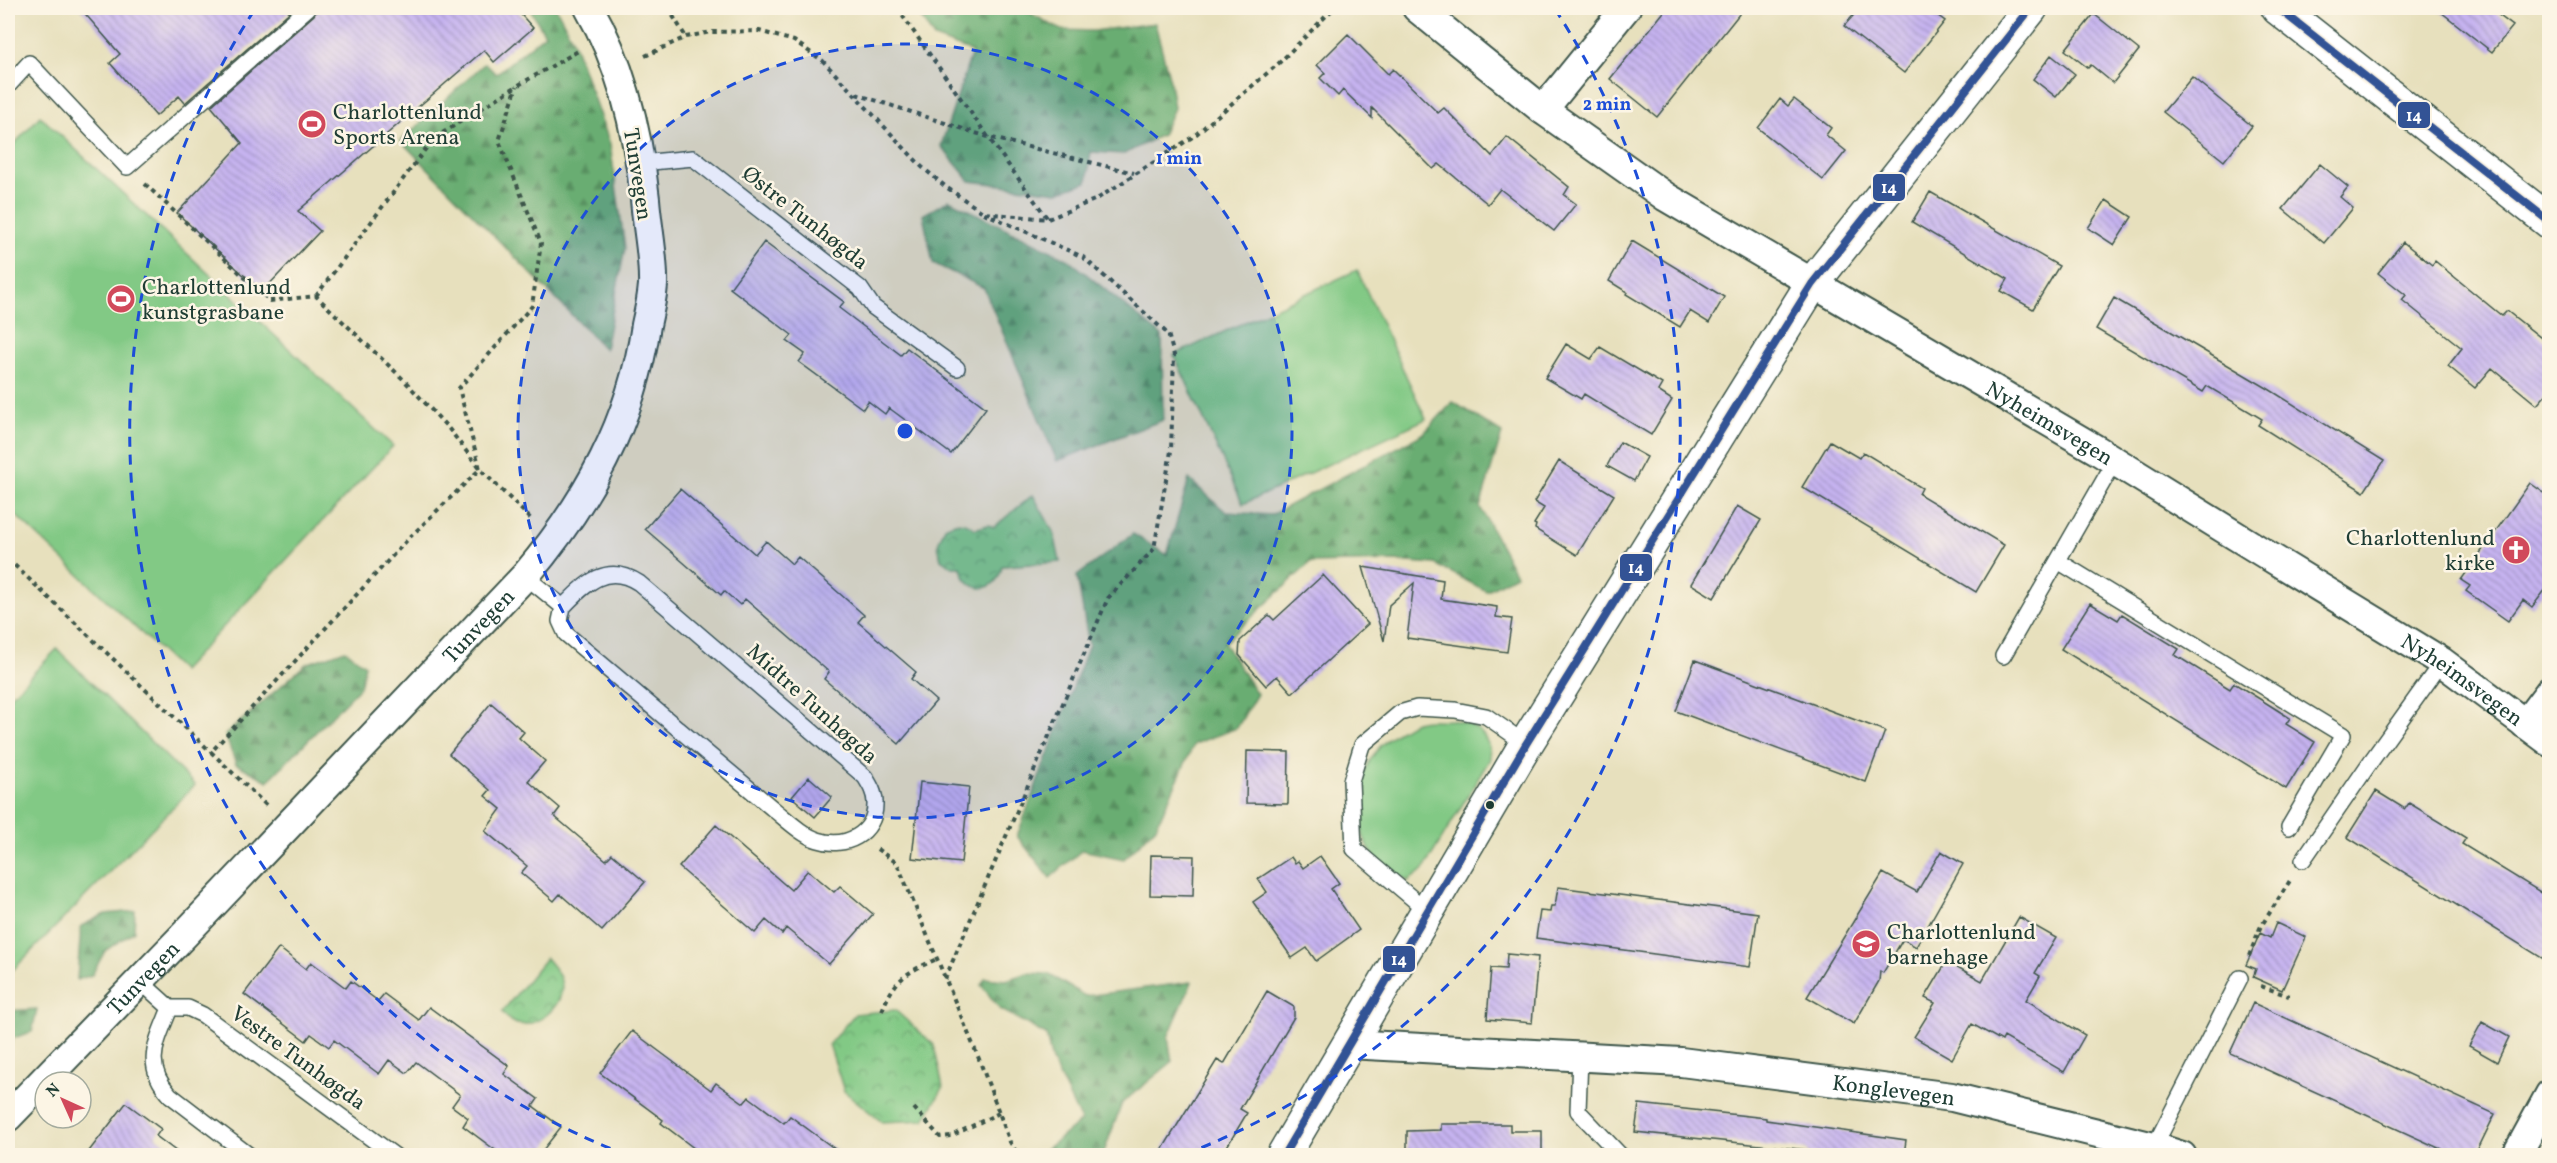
<svg xmlns="http://www.w3.org/2000/svg" width="2557" height="1163" font-family="Vollkorn,serif">
<style>
.grass{fill:#82c985;stroke:#50835c;stroke-width:1.5}
.forest{fill:url(#forest-firs);stroke:#447553;stroke-width:1.5}
.park{fill:url(#park-crowns);stroke:#50835c;stroke-width:1.5}
.building{fill:url(#building-back-hatch)}
.lines{fill:none;stroke-linecap:round;stroke-linejoin:round}
.lane-casing{stroke:#3d5549;stroke-width:18}
.street-casing{stroke:#3d5549;stroke-width:32}
.secondary-casing{stroke:#3d5549;stroke-width:36}
.path{stroke:#3d5549;stroke-width:4;stroke-dasharray:4.5 4.5;stroke-linecap:butt}
.lane{stroke:#fff;stroke-width:15}
.street{stroke:#fff;stroke-width:28}
.secondary{stroke:#fff;stroke-width:33}
.bus-1-casing{stroke:#fcf5e5;stroke-width:12}
.bus-1{stroke:#335395;stroke-width:8}
.ring{fill:none;stroke:#1d4ed8;stroke-width:3;stroke-dasharray:10 8}
.bus-dot{fill:#1f3d34;stroke:#fcf5e5;stroke-width:2}
.labels{text-anchor:middle;stroke-width:5;stroke-linejoin:round;paint-order:stroke}
.poi-label{font-size:22px;fill:#1f3d34;stroke:#fcf5e5;text-anchor:start}
.street-label{font-size:22px;fill:#1f3d34;stroke:#fcf5e5}
.centre{fill:#1d4ed8;stroke:#fcf5e5;stroke-width:3}
.ring-label{font-size:18px;text-anchor:middle;font-weight:bold;fill:#1d4ed8;stroke:#fcf5e5;stroke-width:5;stroke-linejoin:round;paint-order:stroke}
.line-badge{stroke:#fcf5e5;stroke-width:2}
.badge-label{font-size:16px;text-anchor:middle;font-weight:bold;fill:#fff}
</style>
<defs>
<pattern id="forest-firs" width="22" height="20" patternUnits="userSpaceOnUse" patternTransform="scale(1.5)"><rect width="22" height="20" fill="#69ad72"/><path d="M5 1l3.5 6h-7zM16 11l3.5 6h-7z" fill="#568e5e"/></pattern>
<pattern id="park-crowns" width="20" height="18" patternUnits="userSpaceOnUse" patternTransform="scale(1.5)"><rect width="20" height="18" fill="#82c985"/><path d="M2 6a3 3 0 1 1 6 0M12 15a3 3 0 1 1 6 0" fill="none" stroke="#6aa46e"/></pattern>
<pattern id="building-back-hatch" width="6" height="6" patternUnits="userSpaceOnUse" patternTransform="scale(1.5)"><rect width="6" height="6" fill="#c6b3f0"/><path d="M-1 5l2 2M0 0l6 6M5-1l2 2" fill="none" stroke="#a093c3"/></pattern>
</defs>
<rect width="100%" height="100%" fill="#fcf5e5"/>
<filter id="ink" filterUnits="userSpaceOnUse"><feTurbulence type="fractalNoise" baseFrequency=".0167" numOctaves="2"/><feDisplacementMap in="SourceGraphic" scale="12" xChannelSelector="R" yChannelSelector="G"/><feConvolveMatrix kernelMatrix="1 2 1 2 8 2 1 2 1" color-interpolation-filters="sRGB"/></filter>
<filter id="wash" filterUnits="userSpaceOnUse"><feTurbulence type="fractalNoise" baseFrequency=".008" numOctaves="4" result="noise"/><feDisplacementMap in="SourceGraphic" scale="24" xChannelSelector="R" yChannelSelector="G"/><feGaussianBlur stdDeviation="1.35" result="paint"/><feColorMatrix in="noise" values="0 0 0 0 0 0 0 0 0 0 0 0 0 0 0 0 0 1.4 0 .05"/><feComposite in="paint" operator="in"/></filter>
<g filter="url(#wash)">
<rect width="100%" height="100%" fill="#e7e0bd"/>
<path class="grass" d="M40 116 393 446 182 671 8 508V151Z
M1357 270 1426 419 1243 504 1174 355Z
M57 649 195 785 8 975V699Z
M1452 720C1476 724 1490 733 1490 759L1423 870 1408 881C1398 875 1384 869 1377 860 1343 819 1356 753 1403 729 1408 726 1414 722 1420 721 1430 719 1442 721 1452 720Z"/>
<path class="forest" d="M529 8H556L572 38 610 144 625 248 605 349 401 141 485 63 496 74 545 34Z
M920 8H1021L1061 30 1094 31 1155 23 1170 81 1174 108 1162 135 1124 154 1091 152 1087 182 1058 192 970 181 941 146 972 52 934 38 918 13Z
M949 200 1069 260 1162 336 1163 420 1057 461 984 288 933 263 923 215Z
M1453 402 1502 433 1480 507 1516 575 1486 591 1435 564 1394 561 1310 563 1224 643 1257 694 1237 728 1194 744 1156 827 1124 859 1082 850 1050 878 1017 836 1089 645 1077 576 1133 534 1167 555 1189 479 1226 512 1271 515 1423 434Z
M345 650 365 665 360 687 268 781 236 764 225 735 306 664Z
M135 911 134 931 105 951 92 975 77 980 81 926 105 914Z
M1027 973 1048 974 1085 996 1192 982 1168 1037 1172 1062 1122 1103 1103 1155H1046L1045 1150 1081 1121 1052 1061 1046 1035 1000 1009 981 985 985 978 1006 980Z
M37 1009 32 1032 13 1038 8 1053V1011Z"/>
<path class="park" d="M1033 495 1054 533 1060 562 1002 566C998 594 967 596 961 567H953L941 559 938 544 945 527C957 521 965 520 975 529L988 525 994 527Z
M546 958C552 965 559 972 561 981 568 1004 534 1033 512 1022 508 1020 505 1015 502 1012Z
M895 1010 934 1045 943 1088 924 1120 882 1122 844 1091 829 1044 855 1014Z"/>
<g id="blocks">
<path class="building" d="M80 8H294L185 103 179 96 156 116 110 63 120 54Z
M318 8H515L533 28 494 62 484 50 298 211 320 231 262 292 177 213 242 143 211 106 314 15Z
M1667 8H1744L1657 117 1610 79Z
M1860 8H1927L1945 21 1904 73 1844 26Z
M2436 8H2489L2513 26 2492 52Z
M2094 14 2139 50 2113 83 2091 65 2088 68 2065 50Z
M1348 34 1388 74 1393 69 1438 113 1444 108 1492 156 1507 137 1569 187 1564 195 1576 204 1554 231 1500 189 1488 204 1439 164 1433 169 1372 108V118L1343 90 1338 96 1320 78 1325 73 1317 65Z
M2051 55 2075 74 2056 97 2033 79Z
M2192 77 2252 126 2224 161 2163 112Z
M1780 99 1788 106 1794 99 1831 128 1826 135 1846 151 1823 180 1758 128Z
M2320 164 2348 187 2340 197 2353 208 2324 243 2283 209Z
M1930 192 2059 266 2033 309 2001 291 2008 279 1912 222Z
M2106 200 2132 217 2114 245 2088 228Z
M1632 241 1724 297 1709 323 1690 311 1680 327 1626 294 1627 292 1609 281Z
M764 242 844 302 839 308 901 355 907 348 986 408 951 454 889 408 885 414 868 401 863 409 799 362 805 354 787 341 792 335 730 288Z
M2403 242 2432 265 2435 261 2502 316 2507 311 2550 345V390L2537 405 2492 368 2475 388 2448 366 2462 348 2402 300 2406 295 2378 273Z
M2114 298 2267 388 2384 461 2364 492 2258 425 2262 419 2207 386 2203 392 2096 329Z
M1566 344 1591 359 1600 347 1662 384 1658 391 1672 400 1651 435 1584 394 1581 399 1545 378Z
M1830 441 1859 458 1863 452 1922 488 1919 494 2004 545 1976 592 1802 487Z
M1620 442 1647 457 1634 481 1607 466Z
M1559 461 1614 495 1577 555 1535 529 1536 525 1534 524 1544 508 1534 502Z
M2530 483 2550 497V584L2532 607 2523 600 2508 621 2466 591 2470 586 2461 580Z
M680 489 755 554 766 541 792 564 798 557 864 615 858 622 916 672 911 679 936 701 899 744 824 679 829 672 745 599 740 605 724 591 721 595 645 529Z
M1737 506 1761 520 1714 598 1691 584Z
M1363 567 1443 580 1441 599 1497 607 1496 617 1512 619 1507 652 1407 638 1414 583 1389 605 1384 641Z
M1323 575 1368 624 1292 693 1277 676 1266 686 1239 655 1240 641 1269 615 1274 620Z
M2090 603 2118 620 2122 614 2179 649 2175 655 2230 689 2234 683 2263 701 2290 718 2286 724 2315 742 2286 789 2061 649Z
M1695 660 1885 731 1866 782 1676 711Z
M491 703 524 732 519 738 545 761 528 781 560 808 554 816 606 860 612 854 645 882 602 931 560 894 554 901 521 873 527 866 485 831 501 809 485 796 490 790 449 754Z
M1247 751 1289 752 1288 804 1246 803Z
M809 777 832 797 815 817 792 797Z
M920 782 969 787 961 863 912 858Z
M2376 791 2405 809 2409 803 2442 823 2466 838 2462 844 2550 898V963L2347 837Z
M716 825 791 890 808 870 834 892 840 886 873 914 829 964 786 928 782 934 766 920 755 933 679 867Z
M1941 851 1963 864 1916 947 1903 939 1883 973 1880 971 1879 981 1854 1024 1807 997 1883 873 1917 892Z
M1151 855 1194 856 1193 896 1150 895Z
M1320 856 1339 883 1331 889 1359 930 1316 961 1307 948 1292 958 1253 902 1267 892 1258 879 1291 857 1295 863 1298 861 1303 868Z
M1558 887 1758 913 1750 967 1536 938 1540 911 1550 912 1551 906H1555Z
M2019 917 2056 938 2035 973 2040 976 2026 1000 2085 1035 2064 1072 2004 1037 2002 1041 1972 1024 1952 1059 1914 1037 1935 1003 1925 998 1947 961 1982 981Z
M2276 923 2306 937 2282 990 2253 977 2256 969 2246 965 2260 933 2270 938Z
M279 948 306 969 311 962 346 988 351 981 378 1001 384 994 419 1020 429 1007 509 1066 504 1074 538 1099 533 1106 561 1127 539 1155H502L463 1126 468 1118 452 1106 460 1095 416 1062 407 1073 389 1060 379 1074 334 1040 329 1047 311 1034 306 1041 244 994Z
M1507 954 1538 957 1532 1023 1487 1019 1491 968 1506 969Z
M1267 991 1294 1007V1017L1240 1109 1247 1113 1222 1155H1159L1217 1060 1224 1064Z
M2253 1003 2495 1114 2475 1155H2454L2230 1053Z
M2482 1022 2509 1037 2497 1062 2469 1046Z
M632 1031 711 1090 716 1083 744 1103 749 1097 784 1123 790 1116 843 1155H703L661 1123 663 1120 600 1073Z
M126 1103 161 1129 156 1136 181 1155H86Z
M1639 1104 1766 1118V1120L1906 1140 1904 1155H1822L1808 1153V1150L1635 1132Z
M1441 1124H1510V1131H1542V1155H1407V1131L1441 1130Z"/>
</g>
</g>
<g filter="url(#ink)">
<use href="#blocks" fill-opacity="0" stroke="#3d5549" stroke-width="1.5"/>
<g class="lines">
<g class="lane-casing">
<path id="lane" d="M8 86 29 63 127 167 308 8
M641 163 693 158 860 288 873 307 957 368
M2058 561 2343 735 2289 827
M525 576 563 607C586 583 607 562 639 583L865 777C870 785 875 793 875 803 876 834 845 849 818 840 802 835 786 819 772 808L566 634 560 621 563 607
M2003 656 2115 461
M2303 860 2369 764 2442 662
M1426 910 1354 849 1351 781 1362 745 1400 713 1417 708 1455 710 1486 716 1526 744
M139 980 170 1008H188L203 1015 395 1156
M170 1008C157 1042 142 1064 170 1095L250 1156
M1580 1057 1578 1111 1621 1156
M2156 1153 2154 1147 2240 978"/>
</g>
<g class="street-casing">
<g id="street">
<path id="s1" d="M1417 8 1543 110 1666 197 2097 450 2262 552 2442 662 2550 742"/>
<path d="M1543 110 1626 8"/>
<path d="M2525 724 2550 691"/>
<path id="s2" d="M1348 1044 1681 1062 1952 1097 2154 1147 2182 1156"/>
<path id="s3" d="M8 1117 185 934 525 576C587 503 632 422 646 325 649 312 652 298 653 285 654 257 647 227 645 199 638 133 622 65 589 8"/>
<path d="M2516 1156 2550 1094"/>
</g>
</g>
<g class="secondary-casing">
<path id="secondary" d="M2278 8 2550 222
M1283 1156 1526 744 1812 284 2031 8"/>
</g>
<path class="path" d="M668 8 686 37
M897 8 988 137 1134 173
M645 56 686 37 711 32 759 31 794 41 823 61 922 167 946 187 984 213 1048 219 1097 199 1194 136 1279 63 1334 8
M856 94 988 137 1048 219
M145 184 270 301 316 296 404 380 449 429 480 469 532 520
M316 296 433 139 517 86 578 51
M8 559 211 752
M266 805 211 752 410 537 480 469 459 388 532 306 541 243 499 141 517 86
M877 849 897 863 979 1059 1010 1142 1019 1156
M2249 956 2260 928 2291 879
M945 979 1108 598 1154 549 1171 451 1174 355 1168 334 1083 257 984 213
M2261 986 2289 996
M882 1011C894 979 907 972 937 959
M914 1108 940 1137 951 1136 999 1113"/>
<use href="#lane" class="lane"/>
<use href="#street" class="street"/>
<use href="#secondary" class="secondary"/>
<g class="bus-1-casing">
<path id="bus-1" d="M2278 8 2550 222
M1283 1156 1526 744 1812 284 2031 8"/>
</g>
<use href="#bus-1" class="bus-1"/>
</g>
</g>
<circle cx="905" cy="431" r="387" fill="#1d4ed8" fill-opacity=".12"/>
<g class="ring">
<circle cx="905" cy="431" r="387"/>
<path d="M627 1155A775 775 0 0 1 255 9M1555 9A775 775 0 0 1 1183 1155"/>
</g>
<defs>
<g id="stadium-disc" transform="scale(1.5)"><circle r="9.5" fill="#d1495b" stroke="#fcf5e5"/><path d="M0-5a6.5 5 0 1 0 0 10a6.5 5 0 1 0 0-10ZM-3.5-1.8h7v3.6h-7Z" fill="#fff"/></g>
<g id="church-disc" transform="scale(1.5)"><circle r="9.5" fill="#d1495b" stroke="#fcf5e5"/><path d="M-1.2-6h2.4v3.5h3.3v2.4h-3.3V6h-2.4V-.1h-3.3v-2.4h3.3Z" fill="#fff"/></g>
<g id="school-disc" transform="scale(1.5)"><circle r="9.5" fill="#d1495b" stroke="#fcf5e5"/><path d="M0-5L7-2L0 1L-7-2ZM-4 1L0 2.5L4 1V4Q0 6-4 4Z" fill="#fff"/></g>
</defs>
<g fill-rule="evenodd">
<use href="#stadium-disc" x="312" y="124"/>
<use href="#stadium-disc" x="121" y="299"/>
<use href="#church-disc" x="2516" y="550"/>
<use href="#school-disc" x="1866" y="944"/>
</g>
<circle class="bus-dot" cx="1490" cy="805" r="5"/>
<g class="labels">
<g class="poi-label">
<text x="333" y="119">Charlottenlund<tspan x="333" dy="25">Sports Arena</tspan></text>
<text x="142" y="294">Charlottenlund<tspan x="142" dy="25">kunstgrasbane</tspan></text>
<text x="2495" y="545" text-anchor="end">Charlottenlund<tspan x="2495" dy="25">kirke</tspan></text>
<text x="1887" y="939">Charlottenlund<tspan x="1887" dy="25">barnehage</tspan></text>
</g>
<g class="street-label">
<text transform="translate(639 174) rotate(81)" y="8">Tunvegen</text>
<text transform="translate(806 217) rotate(38)" y="8">Østre Tunhøgda</text>
<text dy="8" stroke="none"><textPath href="#s1" startOffset="758">Nyheimsvegen</textPath></text>
<text dy="8" stroke="none"><textPath href="#s3" startOffset="680">Tunvegen</textPath></text>
<text dy="8" stroke="none"><textPath href="#s1" startOffset="1244">Nyheimsvegen</textPath></text>
<text transform="translate(813 703) rotate(42)" y="8">Midtre Tunhøgda</text>
<text dy="8" stroke="none"><textPath href="#s3" startOffset="194">Tunvegen</textPath></text>
<text transform="translate(299 1057) rotate(36)" y="8">Vestre Tunhøgda</text>
<text dy="8" stroke="none"><textPath href="#s2" startOffset="548">Konglevegen</textPath></text>
</g>
</g>
<circle cx="905" cy="431" r="9" class="centre"/>
<g class="ring-label">
<text x="1607" y="110">2 min</text>
<text x="1179" y="164">1 min</text>
</g>
<g class="line-badge">
<rect x="2397" y="101" width="34" height="28" rx="6" fill="#335395"/>
<rect x="1872" y="173" width="34" height="29" rx="6" fill="#335395"/>
<rect x="1619" y="553" width="34" height="29" rx="6" fill="#335395"/>
<rect x="1382" y="945" width="34" height="28" rx="6" fill="#335395"/>
</g>
<g class="badge-label">
<text x="2414" y="121">14</text>
<text x="1889" y="193">14</text>
<text x="1636" y="573">14</text>
<text x="1399" y="965">14</text>
</g>
<rect width="2557" height="1163" fill="none" stroke="#fcf5e5" stroke-width="30"/>
<g transform="translate(63 1100) rotate(315)"><circle r="28" fill="#fcf5e5" stroke="#a4ab9e" stroke-width="1.5"/>
<path d="M0-4.5L10 22L0 15L-10 22Z" fill="#d1495b"/>
<text y="-9" font-size="16" font-weight="bold" text-anchor="middle" fill="#1f3d34">N</text>
</g>
</svg>
